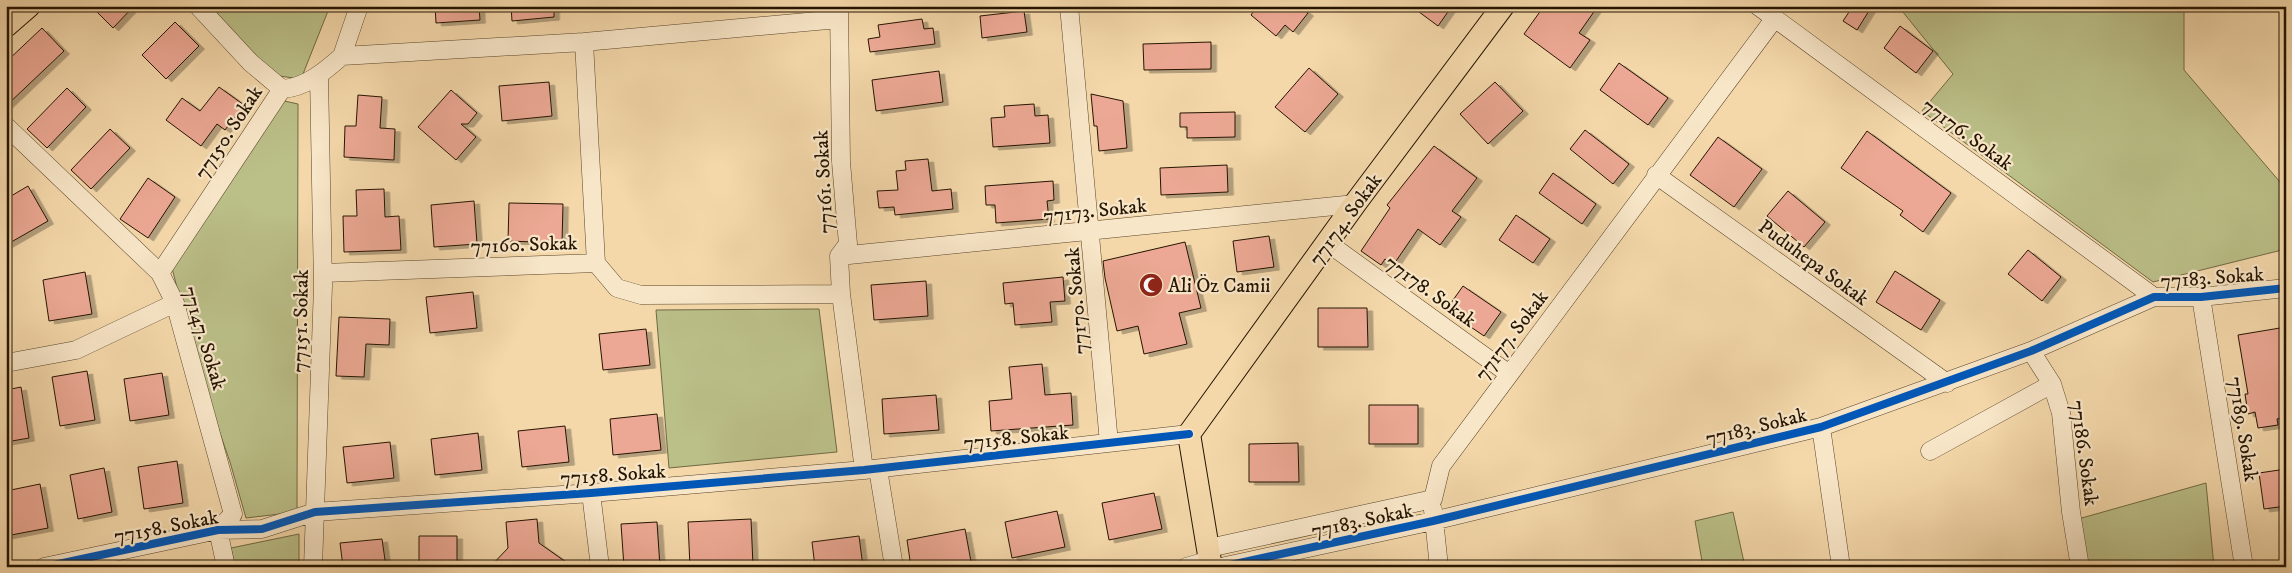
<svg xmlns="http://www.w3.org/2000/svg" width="2292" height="573" font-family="'IM FELL DW Pica',serif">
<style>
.green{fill:#bbbf88;stroke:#706a44}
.building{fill:#eca894;stroke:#251400;filter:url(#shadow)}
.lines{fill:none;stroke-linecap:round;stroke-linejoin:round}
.minor-casing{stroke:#59452a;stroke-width:19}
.major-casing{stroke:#251400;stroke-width:24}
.minor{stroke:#f8e6c8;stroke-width:18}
.major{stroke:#f4d8aa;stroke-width:22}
.cycleway-casing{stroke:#f8e6c8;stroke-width:11}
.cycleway{stroke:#0057b8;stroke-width:8}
.labels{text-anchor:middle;stroke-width:4.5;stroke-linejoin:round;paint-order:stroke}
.street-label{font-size:20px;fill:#251400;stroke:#f8e6c8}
.poi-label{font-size:20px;fill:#251400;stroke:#f8e6c8;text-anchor:start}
</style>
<defs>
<filter id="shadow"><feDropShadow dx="5.5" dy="3" stdDeviation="0" flood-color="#0004"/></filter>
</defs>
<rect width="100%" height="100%" fill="#f4d8aa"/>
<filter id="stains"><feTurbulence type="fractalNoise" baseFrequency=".004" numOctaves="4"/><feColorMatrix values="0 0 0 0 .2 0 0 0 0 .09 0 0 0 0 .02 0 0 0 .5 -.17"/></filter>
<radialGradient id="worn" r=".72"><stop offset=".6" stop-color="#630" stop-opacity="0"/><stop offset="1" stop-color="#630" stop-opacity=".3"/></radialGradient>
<path class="green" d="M209 6H330L301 79 265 74Z
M1898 6H2184V70L2286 189V249L2153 282 1922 111 1953 74Z
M280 100 298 104 297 512 246 518 230 462 198 370 172 268Z
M819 309 837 452 669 468 656 310Z
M2206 483 2214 567H2076L2071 521Z
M1733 512 1745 567H1703L1695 521Z
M299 534V567H235L231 548Z"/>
<path class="building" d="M91 6H134L113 28Z
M435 6H479L480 20 436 23Z
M511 6H554V17L512 21Z
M1257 6H1299L1308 13 1293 32 1285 25 1276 36 1251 15Z
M1411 6H1452L1438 26Z
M1544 6H1598L1579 33 1590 40 1570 68 1524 34Z
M1853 6H1872L1857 30 1843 21Z
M1024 11 1027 32 982 38 980 16Z
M922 19 924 29 933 28 935 44 870 52 868 39 880 37 878 25Z
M175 22 199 46 166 79 142 55Z
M1900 26 1933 51 1916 73 1884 48Z
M42 28 64 51 6 106V62Z
M1211 42V69L1144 70 1143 44Z
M1619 63 1668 98 1648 125 1600 90Z
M1309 68 1338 94 1305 132 1275 107Z
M939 71 943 102 876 111 872 80Z
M549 82 552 116 502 121 499 86Z
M1495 82 1523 111 1488 144 1460 114Z
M219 87 244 105 225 130 217 124 201 146 166 120 182 98 200 111Z
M67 88 86 107 47 148 27 129Z
M451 90 477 113 468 124H461L476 137 456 160 418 127Z
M1091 94 1123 101 1127 148 1099 151 1097 126H1094Z
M358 95 382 97 380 128 395 129 394 160 344 157 345 126H356Z
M1034 104 1035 116 1048 115 1050 143 993 147 991 118 1005 117 1004 106Z
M1235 112V137L1187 138V127H1180V113Z
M110 129 130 148 91 189 71 170Z
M1585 130 1629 164 1613 184 1570 149Z
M1867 131 1951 193 1923 232 1900 215 1903 211 1841 168Z
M1718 137 1762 169 1734 207 1690 175Z
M1434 146 1477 178 1452 211 1461 217 1440 245 1418 229 1394 264 1385 259 1381 265 1361 251 1390 208 1387 205Z
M928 159 932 191 951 189 953 209 895 215 894 207 879 208 877 191 898 190 896 171 906 170 905 161Z
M1227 165 1228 192 1161 195 1160 168Z
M1553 173 1596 204 1582 224 1539 193Z
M148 178 175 197 148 238 120 219Z
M1053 181 1054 200 1047 201 1049 219 996 223 995 205H986L985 186Z
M28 186 48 221 6 245V199Z
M384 189 385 217 399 216 401 250 344 252 343 216H357L356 190Z
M1788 191 1825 222 1804 247 1767 216Z
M474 201 477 244 434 247 431 205Z
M509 203 563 204 562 243 508 241Z
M1516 215 1550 239 1533 263 1499 240Z
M1269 236 1274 267 1237 272 1233 241Z
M1185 242 1201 308 1179 313 1187 344 1144 354 1138 326 1117 331 1105 278 1103 261Z
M2028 250 2061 277 2042 301 2008 274Z
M1895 271 1940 300 1921 330 1876 302Z
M85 272 92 314 49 321 43 280Z
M1063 277 1065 301 1050 302 1052 322 1015 325 1013 303 1005 304 1003 283Z
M926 281 928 316 874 320 871 285Z
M1463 286 1501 312 1484 336 1446 310Z
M473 292 477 328 430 333 426 297Z
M1318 308H1367L1368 347H1318Z
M339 317 390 319 389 345 366 344 364 377 336 376Z
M2286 327V417L2277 419 2278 425 2258 428 2255 412 2248 414 2245 394H2248L2238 335Z
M646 329 650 365 603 370 599 334Z
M1042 364 1045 395 1071 393 1073 425 991 431 989 401 1012 399 1009 367Z
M87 371 95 420 60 426 52 377Z
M162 373 169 415 130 421 124 379Z
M21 387 29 438 6 442V390Z
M936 395 939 430 884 434 882 399Z
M1369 405H1418V444H1369Z
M657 414 661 450 613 455 610 419Z
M565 426 569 462 522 467 518 431Z
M478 433 482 470 435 475 431 439Z
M390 442 394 478 347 483 343 447Z
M1298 443 1299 482H1249V444Z
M177 461 183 503 144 509 138 467Z
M104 468 112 512 78 519 70 475Z
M2286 469V506L2264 509 2259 473Z
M40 484 48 528 6 536V491Z
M1154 493 1162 529 1109 540 1102 503Z
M1057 511 1065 547 1012 558 1005 522Z
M537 519 539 543 573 567H490L508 548 506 522Z
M751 519 753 566 690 567 688 522Z
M657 522 660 567H624L621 524Z
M965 529 972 567H911L907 540Z
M419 536H457V567H419Z
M859 536 863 567H815L812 542Z
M382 539 386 567H343L340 543Z"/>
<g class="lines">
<g class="minor-casing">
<path id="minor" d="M198 6 251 63 282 89
M839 6 841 162 848 244 839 256 841 294 864 470
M1069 6 1109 443
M1758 6 2154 297
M342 56 359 6
M6 126 160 273 175 303 233 514 218 530 226 567
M1656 175 1947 383
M1328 243 1509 374
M839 256 1355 204
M596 263 617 288 641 295 841 294
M160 273 282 89C305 88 325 71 342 56L584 42 839 19
M323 273 596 263 584 42
M2201 297 2244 567
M2031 351 2052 384 2061 413 2071 512 2080 567
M6 363 76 350 175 303
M1821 427 1841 567
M1930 451 2052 384
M878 469 894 567
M591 493 600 567
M1433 510 1439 567
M1209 548 1433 499 1441 466 1775 18
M44 567 218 530 262 529 315 512 591 493 864 470 1189 434
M313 567 323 286 319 75
M1186 567 1210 560
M1221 567 1433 521 1821 427 2031 351 2154 297H2201L2286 288"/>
</g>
<g class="major-casing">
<path id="major" d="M6 26 29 6
M1211 567 1189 434 1357 201 1503 6"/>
</g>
<use href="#minor" class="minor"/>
<use href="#major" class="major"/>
<g class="cycleway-casing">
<path id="cycleway" d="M44 567 218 530 262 529 315 512 591 493 864 470 1189 434
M1221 567 1433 521 1821 427 2031 351 2154 297H2201L2286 288"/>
</g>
<use href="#cycleway" class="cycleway"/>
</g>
<defs>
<g id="mosque-disc" transform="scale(1.25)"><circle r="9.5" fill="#8f2418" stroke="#f8e6c8"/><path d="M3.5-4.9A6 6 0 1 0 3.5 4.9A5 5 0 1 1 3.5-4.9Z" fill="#fff"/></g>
</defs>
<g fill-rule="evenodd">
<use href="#mosque-disc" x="1151" y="285"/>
</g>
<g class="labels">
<g class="street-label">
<text transform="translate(228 132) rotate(-57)" y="7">77150. Sokak</text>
<text transform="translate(1968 134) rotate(36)" y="7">77176. Sokak</text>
<text transform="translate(823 182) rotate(-93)" y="7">77161. Sokak</text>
<text transform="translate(1095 210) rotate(-6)" y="7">77173. Sokak</text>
<text transform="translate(1345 219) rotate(-54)" y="7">77174. Sokak</text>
<text transform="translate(524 244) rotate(-2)" y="7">77160. Sokak</text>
<text transform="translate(1814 262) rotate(36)" y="7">Puduhepa Sokak</text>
<text transform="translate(2212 277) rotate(-4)" y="7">77183. Sokak</text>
<text transform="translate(1431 291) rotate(36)" y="7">77178. Sokak</text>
<text transform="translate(1076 301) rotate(-95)" y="7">77170. Sokak</text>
<text transform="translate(300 321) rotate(-89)" y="7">77151. Sokak</text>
<text transform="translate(1511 335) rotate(-53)" y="7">77177. Sokak</text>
<text transform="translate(205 338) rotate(73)" y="7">77147. Sokak</text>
<text transform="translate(1756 426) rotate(-14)" y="7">77183. Sokak</text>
<text transform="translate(2244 429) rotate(81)" y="7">77189. Sokak</text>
<text transform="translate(1016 437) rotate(-6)" y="7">77158. Sokak</text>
<text transform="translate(2085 453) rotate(82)" y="7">77186. Sokak</text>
<text transform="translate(613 474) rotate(-4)" y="7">77158. Sokak</text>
<text transform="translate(1362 520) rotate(-12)" y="7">77183. Sokak</text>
<text transform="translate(166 526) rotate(-11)" y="7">77158. Sokak</text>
</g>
<g class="poi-label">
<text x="1168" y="292">Ali Öz Camii</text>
</g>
</g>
<rect width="2292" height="573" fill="none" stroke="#f4d8aa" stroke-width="25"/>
<rect x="8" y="8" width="2277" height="558" fill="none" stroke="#251400" stroke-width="2.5"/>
<rect x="12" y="12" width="2267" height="548" fill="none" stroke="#251400"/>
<rect width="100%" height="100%" filter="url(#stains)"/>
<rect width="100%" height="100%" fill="url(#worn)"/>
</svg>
